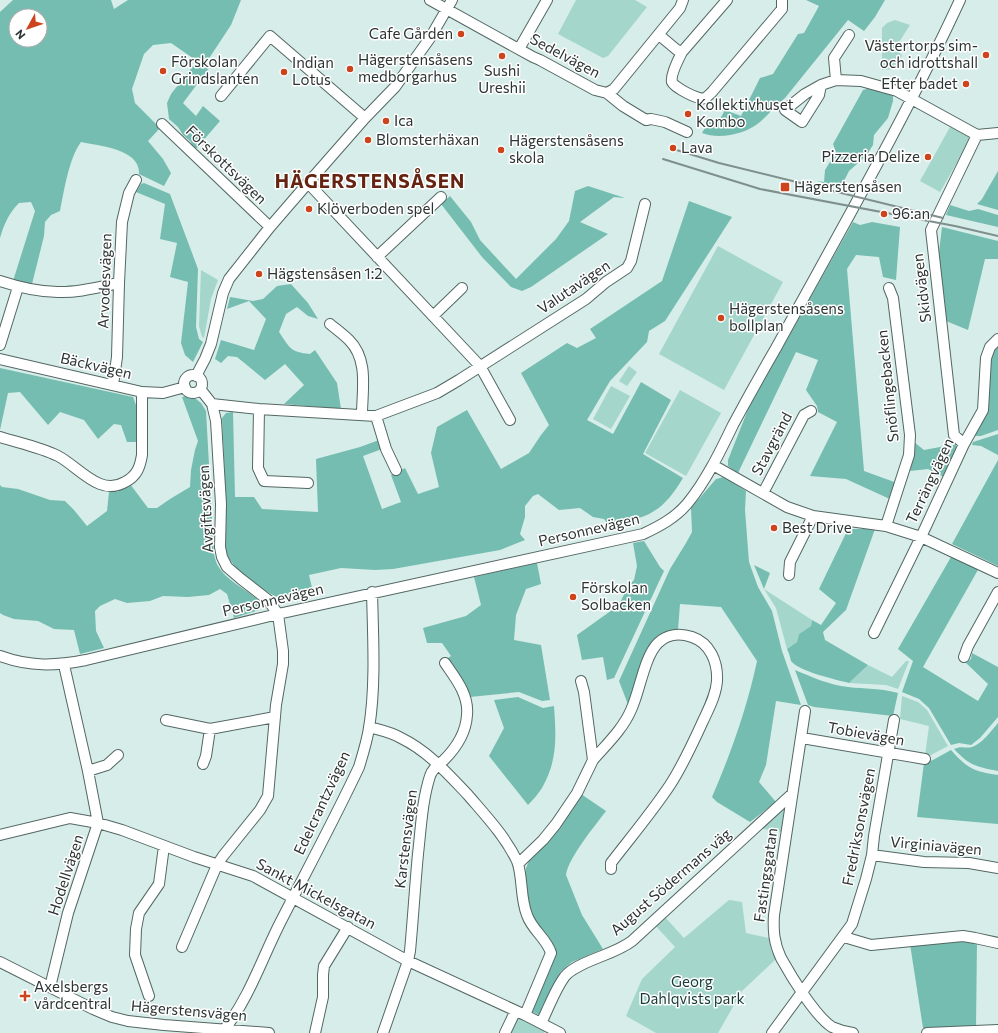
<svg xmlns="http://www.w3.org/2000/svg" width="998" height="1033" font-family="Commissioner,sans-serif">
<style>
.green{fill:#a4d6cc}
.forest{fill:#75bdb0;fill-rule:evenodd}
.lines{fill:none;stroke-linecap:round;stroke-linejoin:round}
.minor-casing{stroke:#536763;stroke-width:12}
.minor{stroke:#fff;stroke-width:10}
.rail{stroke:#7f8f8c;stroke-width:2}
.poi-dot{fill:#cc431c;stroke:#fff;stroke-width:1.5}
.labels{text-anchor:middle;stroke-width:3;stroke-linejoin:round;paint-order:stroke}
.poi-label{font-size:15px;fill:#2c3533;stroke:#fff;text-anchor:start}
.street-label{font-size:15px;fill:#2c3533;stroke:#fff}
.park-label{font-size:15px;fill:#173a35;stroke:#fff}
.district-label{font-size:19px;font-weight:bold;letter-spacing:1px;fill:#652311;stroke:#fff}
</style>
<rect width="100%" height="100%" fill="#d7ede9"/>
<path class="green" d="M576 0H635L647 7 608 56 603 58 558 34Z
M895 20 910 25 896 47 902 56 894 69 882 70V28L887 23Z
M950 127 971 138 940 192 920 181Z
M718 246 783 282 724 390 659 354Z
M201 270 218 280 211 299 204 338 202 337 199 326Z
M629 366 637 372 627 386 619 381Z
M611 386 630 396 611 429 593 419Z
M680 390 721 413 686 476 645 453Z
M764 589 812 620 811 626 799 634 797 642 787 649 776 608Z
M906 661H909L898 689 886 685 849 683 868 665 892 677Z
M902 696 918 702 927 710 948 746 931 755 925 756 929 726 900 719Z
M781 806 786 807 781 832 758 828Z
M729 900 742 902 746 933 769 938 771 950 776 959 742 991 718 1033H656L626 1016 642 979 675 947 654 924 664 916 684 938Z
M516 1016 545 1029 544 1033H508Z"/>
<path class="forest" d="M13 0H111L114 9 128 0H241L231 25 206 63 210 67 183 103 196 116 203 106 220 121 195 150 190 141 183 135 178 127 169 119 167 103 171 94 197 61 171 43 153 45 144 54 132 89 135 103 160 128 148 141 163 159 171 173 164 186 139 174C141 149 99 146 81 142 69 158 64 191 60 211L51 215 45 222 44 236 32 284 13 281 35 211 31 202 19 203C9 213 4 224 0 238V12ZM16 16H40V40H16Z
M806 0H885L875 17 864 31 848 20 785 98C775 106 769 114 760 122 746 134 719 140 702 133L709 121 716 126 725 110 741 116 760 78 773 74 798 34 804 33 819 6Z
M870 88 893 95V101L888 118 874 135 873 145 866 156 849 171 840 189 817 181 824 182 825 170 836 152 833 144 863 90Z
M998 171V210L977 204 982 199Z
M144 183 170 194 198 269 196 327 199 339 203 342 193 362 185 355 181 343 188 282 170 277 177 243 160 239 165 204 136 192 141 184Z
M588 186 625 198 614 197 580 222 608 234 531 287 522 291 511 287 482 257 441 204 450 196 471 222 480 240 516 279 556 239 569 221 575 191Z
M689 201 732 217 665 321 649 331 647 342 610 381 587 420 613 434 641 382 671 400 643 454 683 478C662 513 647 519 608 524L604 519 593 517 580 508 559 510 538 494 533 496 525 506V517L520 534 525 540 500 550 393 569 375 570 341 568 309 575 313 592C286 603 284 603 260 587 245 577 231 567 225 549 221 535 225 518 225 503 226 475 223 446 222 418L226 413 233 412 235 497H254L262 509 318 512 316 459 360 447 379 440 382 449 363 456 382 509 401 502 391 475 405 468 418 494 439 487 431 453 437 427 467 410 501 469 529 453 541 435 549 425 521 373 567 343 577 348 596 338 590 329 662 281Z
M950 205 969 211 978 209 998 215V227L946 215Z
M853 222 860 225 872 222 900 227 896 280 883 277 879 257 856 255 847 269 864 471 897 483 892 500 846 479 810 476 837 422 818 412 817 406 806 390 818 360 796 352 738 473 728 466V460L749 407Z
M942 227 998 241V259H985L968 330 946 321 939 252Z
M291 284 308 303 318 319 308 316 297 307 286 314 279 332C290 348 290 352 310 354L315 350 337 383 341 409 284 404 304 385 285 364 265 380 237 357 228 356 221 363 215 359 221 340 254 350 266 319 249 301 227 309 230 297 253 301 263 299 277 286Z
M998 344V430L981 436H975L974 434 988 400 990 359 992 352Z
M0 368 133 397 136 405V442H127L121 425 114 424 98 439 84 420 60 412 48 425 20 392 8 393 0 430Z
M191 395 201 403 206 411 214 554C215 558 216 563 218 566 227 582 251 591 263 605L259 610 234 618 227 594 220 589 209 595 188 597 163 596 150 601 127 603 115 599 100 606 95 611 96 631 104 648 80 654 74 630 54 629 38 621 14 619 3 615 0 613V485L2 487 18 489 50 500 65 501 74 510 87 526 107 511 109 492H118L130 484 148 508H157L170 499 190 487 191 470 195 450 198 441 182 397Z
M998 434V455L981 446 972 445 973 442Z
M914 442 924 450 956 444V452L944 477 928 469 910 471 913 455Z
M998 460V566L952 544Z
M724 477 746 491 745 510 749 562 758 587 772 611 782 651 801 705 776 701 766 765 759 782 776 802 750 822 717 802 712 797C731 753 747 708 757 661L721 607 680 604 678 630 667 633 629 707 619 681 670 569 686 543 692 532 691 508 716 479Z
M848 529H875L846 610 823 632 825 640 868 665 849 683C837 680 798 671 791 661 790 657 789 653 787 649L797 642 799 634 811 626 812 620 821 625 836 603 819 589Z
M644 541 660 567 664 571 614 678 607 680 603 657 582 660 577 635 619 605 628 586 634 580 637 566 633 543Z
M951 557 979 568 923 667 978 701 988 684 966 663 971 659 972 653 998 667V717L980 738 971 745 959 743 951 745 929 708 919 699 902 692 913 661 898 649Z
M537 563 541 584 526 589 516 615 514 640 541 645 550 700 542 701 519 692 470 697 447 659 451 656 442 643H427L423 628 466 616 481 605 474 577Z
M754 565 770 573 764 589Z
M795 670C812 677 829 685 848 687 865 689 881 688 898 693L893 716 814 707 808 705Z
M518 697 543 708 554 706C556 736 558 760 542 788 538 794 533 800 528 805L489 756 504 728 494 700Z
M998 723V771C976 767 969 765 954 749 962 745 966 749 972 747 983 743 991 731 998 723Z
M951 750C968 769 973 771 998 775V824L917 817 924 763 933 760Z
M581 794 606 811C595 826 568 858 566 875L582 915 603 949 572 962 561 971 539 1015 529 1010 553 960 546 937 528 908 524 878 526 868 529 861Z
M959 939 977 942 976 1026 923 1028 910 944Z"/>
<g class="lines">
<g class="minor-casing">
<path id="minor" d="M430 0 533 57 540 60 595 90 607 93 623 106 646 120 651 119 665 122 687 132
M659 35 677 50 682 52 727 0
M519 49 547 0
M682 52C679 58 670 75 672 82 674 87 699 101 705 98 707 97 710 94 712 92L782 9V0
M836 80 834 58 849 35
M821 85 819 95 802 122 785 110 805 94 821 85 836 80 861 81 897 91 977 135 998 133
M607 93 614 89 680 8 683 0
M221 96 270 36 365 118
M162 124 270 227
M308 183 480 366 510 420
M377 257 441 197
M0 281C18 287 38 292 58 292 78 293 99 287 119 283
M433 316 462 288
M330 324C336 329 343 334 349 340 369 360 362 390 362 415
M0 345 18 287
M0 359 142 392 163 393 185 387
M184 384a9 9 0 1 1 18 0a9 9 0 1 1-18 0Z
M196 376 205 359 211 344 223 293 229 279 270 227 308 183 365 118 395 87 430 38 452 0
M113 385 117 357 119 283 122 222 129 193 136 180
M201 390 212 404 259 409 376 416 437 393 459 380 586 299 606 282 627 268 631 261 645 204
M259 409 258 468 264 481 308 483
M376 416 386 449 396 470
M0 437C19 443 40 447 58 456 79 467 100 497 125 482 137 476 140 467 142 455V392
M964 444 954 435 931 230 977 135
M713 465 787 507 813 516 886 526 921 537 998 573
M763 493 804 415 811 411
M886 526 909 455 910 435 893 298 889 288
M789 575 790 562 813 516
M874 633 921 537 964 444 983 410 986 358 990 347 998 339
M0 656C30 667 55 666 86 660L278 614 643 534C660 526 675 518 687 504 706 481 720 452 733 425 747 399 761 374 776 348 839 233 905 119 960 0
M964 657 968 646 998 592
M805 711 774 915C773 931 774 943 781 958 791 976 815 1016 832 1027 839 1030 846 1032 853 1033
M166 720 210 729 275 717
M369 727C380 730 391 732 401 738 428 751 448 774 468 795 486 816 505 836 517 861 523 876 520 898 527 915 532 930 547 939 551 953L525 1015
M802 738 925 759
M593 760C606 745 623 729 631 710 640 691 644 657 658 643 667 634 680 633 692 637 710 643 718 662 717 681 716 695 709 708 703 721 693 743 683 765 670 785 652 812 631 837 611 863V869
M203 764 206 756 210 729
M88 771 107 765 118 755
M0 835 70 818 98 823 122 830 194 857 253 876 408 961 525 1015 560 1033
M872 855 924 862 969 863 998 868
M518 864 543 840 556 824 577 793 593 760 584 692 581 681
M844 937 871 945 963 936 975 938 998 943
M182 947 217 865 223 856 260 810 268 796 276 705 283 664V651L278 614 268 600 241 579 227 567 222 557 220 547 221 504 216 421 212 404
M0 962 93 1009 112 1017 128 1021 164 1025 269 1033
M50 987 68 913 98 823 88 771 64 665
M149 996 135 955 136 929 139 913 159 884 164 846
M541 1023C548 1010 557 984 567 974 584 959 614 955 632 941L792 794
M224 1030C249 998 261 961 279 925 306 872 334 820 359 767 363 754 367 741 369 728 376 686 373 635 372 592
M315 1033 323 997V975L324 966 348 927
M383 1033 408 961 410 951C413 919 415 886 418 854 421 828 422 801 430 776 432 769 438 765 444 760 456 748 466 733 467 715 469 695 456 679 445 663
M505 1033 515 1012
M772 1033 852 924 866 879 872 855 874 836 894 720
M927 1033 998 1030"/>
</g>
<use href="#minor" class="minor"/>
<path class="rail" d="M670 148 719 163 943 218
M663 159 760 189 955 226 998 236"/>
</g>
<g class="poi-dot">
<circle cx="461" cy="34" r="4"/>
<circle cx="986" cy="55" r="4"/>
<circle cx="502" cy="56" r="4"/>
<circle cx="350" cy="69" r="4"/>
<circle cx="163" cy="71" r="4"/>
<circle cx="284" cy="72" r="4"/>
<circle cx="966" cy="84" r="4"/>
<circle cx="688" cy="114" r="4"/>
<circle cx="386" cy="121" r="4"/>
<circle cx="368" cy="140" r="4"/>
<circle cx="673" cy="148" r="4"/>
<circle cx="501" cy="150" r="4"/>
<circle cx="928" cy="157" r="4"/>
<rect x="780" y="182" width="10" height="10" rx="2"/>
<circle cx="309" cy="209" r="4"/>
<circle cx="884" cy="214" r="4"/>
<circle cx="259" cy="274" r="4"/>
<circle cx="721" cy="318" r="4"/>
<circle cx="774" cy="528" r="4"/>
<circle cx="573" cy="597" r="4"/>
<path d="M23 990h4v4h4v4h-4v4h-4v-4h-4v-4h4z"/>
</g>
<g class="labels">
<g class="poi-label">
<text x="453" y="39" text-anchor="end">Cafe Gården</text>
<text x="978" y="51" text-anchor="end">Västertorps sim-<tspan x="978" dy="17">och idrottshall</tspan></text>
<text x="358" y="65">Hägerstensåsens<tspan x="358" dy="17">medborgarhus</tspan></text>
<text x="171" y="67">Förskolan<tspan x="171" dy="17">Grindslanten</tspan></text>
<text x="292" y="68">Indian<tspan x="292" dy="17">Lotus</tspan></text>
<text x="502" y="76" text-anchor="middle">Sushi<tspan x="502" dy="17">Ureshii</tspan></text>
<text x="958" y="89" text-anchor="end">Efter badet</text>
<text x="696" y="110">Kollektivhuset<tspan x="696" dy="17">Kombo</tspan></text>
<text x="394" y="126">Ica</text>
<text x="376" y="145">Blomsterhäxan</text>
<text x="509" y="146">Hägerstensåsens<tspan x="509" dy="17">skola</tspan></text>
<text x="681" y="153">Lava</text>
<text x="920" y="162" text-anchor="end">Pizzeria Delize</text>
<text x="794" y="192">Hägerstensåsen</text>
<text x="317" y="214">Klöverboden spel</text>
<text x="892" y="219">96:an</text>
<text x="267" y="279">Hägstensåsen 1:2</text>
<text x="729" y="314">Hägerstensåsens<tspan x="729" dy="17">bollplan</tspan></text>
<text x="782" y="533">Best Drive</text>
<text x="581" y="593">Förskolan<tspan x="581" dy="17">Solbacken</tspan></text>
<text x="34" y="992">Axelsbergs<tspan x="34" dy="17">vårdcentral</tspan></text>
</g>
<g class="street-label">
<text transform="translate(565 56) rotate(28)" y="5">Sedelvägen</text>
<text transform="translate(226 165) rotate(44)" y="5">Förskottsvägen</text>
<text transform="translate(105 281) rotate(-88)" y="5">Arvodesvägen</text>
<text transform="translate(574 287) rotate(-34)" y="5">Valutavägen</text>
<text transform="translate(922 288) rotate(-97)" y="5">Skidvägen</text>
<text transform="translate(96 366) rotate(13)" y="5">Bäckvägen</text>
<text transform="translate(888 386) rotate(-96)" y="5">Snöflingebacken</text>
<text transform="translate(772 444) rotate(-62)" y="5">Stavgränd</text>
<text transform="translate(930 481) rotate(-65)" y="5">Terrängvägen</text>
<text transform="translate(206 509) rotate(-93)" y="5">Avgiftsvägen</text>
<text transform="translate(589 530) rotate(-13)" y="5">Personnevägen</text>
<text transform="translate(273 600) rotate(-13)" y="5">Personnevägen</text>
<text transform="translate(866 734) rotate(10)" y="5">Tobievägen</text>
<text transform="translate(322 803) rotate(-65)" y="5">Edelcrantzvägen</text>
<text transform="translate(859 827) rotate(-79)" y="5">Fredriksonsvägen</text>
<text transform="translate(406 839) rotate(-83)" y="5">Karstensvägen</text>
<text transform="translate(936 846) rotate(5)" y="5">Virginiavägen</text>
<text transform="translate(66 875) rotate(-72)" y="5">Hodellvägen</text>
<text transform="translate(766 875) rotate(-82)" y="5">Fastingsgatan</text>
<text transform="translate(671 882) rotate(-41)" y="5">August Södermans väg</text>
<text transform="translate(316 894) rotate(28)" y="5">Sankt Mickelsgatan</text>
<text transform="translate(189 1011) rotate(5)" y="5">Hägerstensvägen</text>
</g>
<g class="park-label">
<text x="692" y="987">Georg<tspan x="692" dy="17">Dahlqvists park</tspan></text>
</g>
<g class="district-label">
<text x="370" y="188">HÄGERSTENSÅSEN</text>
</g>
</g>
<g transform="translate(28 28) rotate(230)"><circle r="19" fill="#ffffff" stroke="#abaead"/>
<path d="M0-3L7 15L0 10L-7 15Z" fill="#cc431c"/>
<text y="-6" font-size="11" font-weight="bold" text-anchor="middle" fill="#2c3533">N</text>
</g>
</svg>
